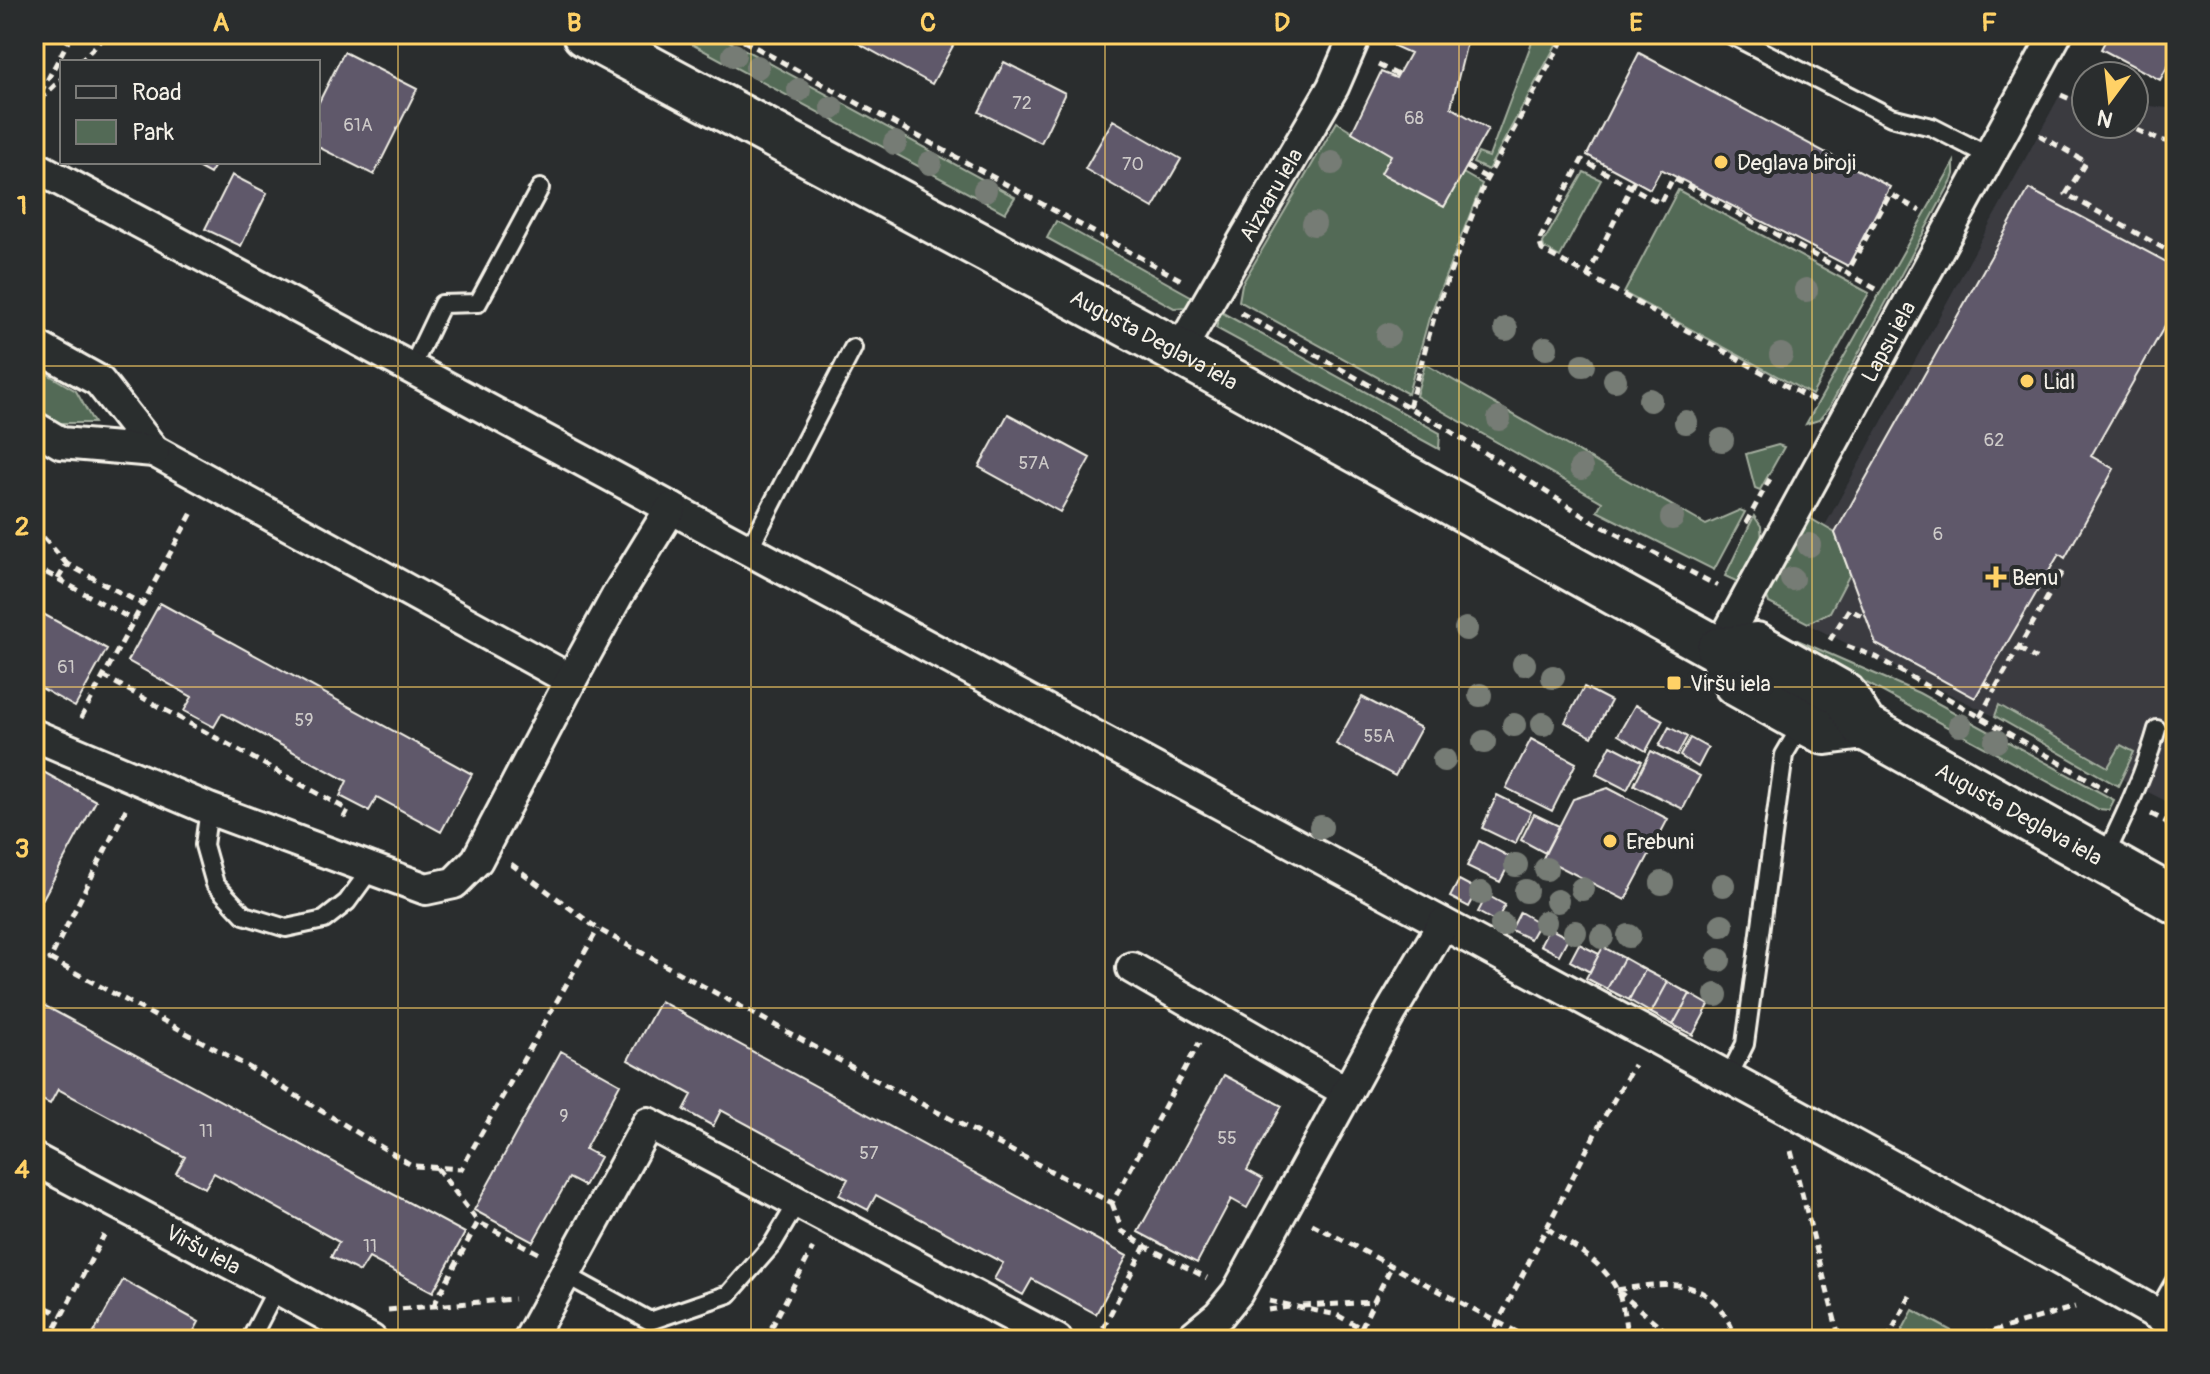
<svg xmlns="http://www.w3.org/2000/svg" width="2210" height="1374" font-family="Pangolin,sans-serif">
<style>
.built{fill:#3a3a40}
.green{fill:#536a56;stroke:#a4ae9f;stroke-width:2}
.building{fill:#5e596b;stroke:#f4f1e8;stroke-width:2}
.lines{fill:none;stroke-linecap:round;stroke-linejoin:round}
.lane-casing{stroke:#f4f1e8;stroke-width:22}
.street-casing{stroke:#f4f1e8;stroke-width:36}
.secondary-casing{stroke:#f4f1e8;stroke-width:50}
.path{stroke:#f4f1e8;stroke-width:5;stroke-dasharray:8 6;stroke-linecap:butt}
.lane{stroke:#2a2d2e;stroke-width:16}
.street{stroke:#2a2d2e;stroke-width:30}
.secondary{stroke:#2a2d2e;stroke-width:44}
.tree{fill:#767b74}
.grid{fill:none;stroke:#ffd166;stroke-width:2;stroke-opacity:0.55}
.poi-dot{fill:#ffd166;stroke:#2a2d2e;stroke-width:3}
.labels{text-anchor:middle;stroke-width:8;stroke-linejoin:round;paint-order:stroke}
.number-label{font-size:18px;fill:#cecbc9}
.poi-label{font-size:22px;fill:#f4f1e8;stroke:#2a2d2e;text-anchor:start}
.street-label{font-size:22px;fill:#f4f1e8;stroke:#2a2d2e}
.neatline{fill:none;stroke:#ffd166;stroke-width:3}
.grid-label{font-size:26px;text-anchor:middle;font-weight:bold;fill:#ffd166}
</style>
<rect width="100%" height="100%" fill="#2a2d2e"/>
<filter id="ink" filterUnits="userSpaceOnUse"><feTurbulence type="fractalNoise" baseFrequency=".0125" numOctaves="2"/><feDisplacementMap in="SourceGraphic" scale="16" xChannelSelector="R" yChannelSelector="G"/><feConvolveMatrix kernelMatrix="1 2 1 2 8 2 1 2 1" color-interpolation-filters="sRGB"/></filter>
<g filter="url(#ink)">
<path class="built" d="M2060 95 2086 98V124H2134V104L2176 109V806L1779 610Z"/>
<path class="green" d="M689 34H716L1015 197 1005 213 686 41Z
M1535 34H1562L1488 170 1473 163 1478 153 1489 157Z
M1337 122 1391 155 1382 173 1444 207 1463 173 1482 184 1429 318 1408 394 1239 301 1242 284Z
M1954 162V174L1952 180 1829 408 1819 420 1806 424Z
M1584 172 1601 180 1560 257 1544 248 1543 243Z
M1678 190 1869 293 1812 395 1624 293Z
M1056 221 1196 299 1188 307 1174 308 1047 238Z
M1221 312 1440 433 1439 449 1216 328Z
M1425 364 1706 525 1740 510 1745 512 1714 570 1597 511 1602 502 1416 396Z
M34 366 76 391 94 423H50L34 415Z
M1778 445 1784 447 1760 490 1755 488 1746 454Z
M1754 516 1761 526 1762 541 1738 582 1725 576Z
M1808 517 1835 533 1850 574 1830 612 1808 623 1769 603 1766 594Z
M1795 639 1919 693 2114 800 2109 810 2098 809 1793 643Z
M1999 705 2108 767 2121 745 2134 752 2118 786 1995 716Z
M1913 1310 1968 1340H1897Z"/>
<path class="building" d="M851 34H957L959 35 932 84 849 38Z
M1397 34H1469L1451 107 1488 129 1444 207 1381 173 1391 155 1352 132 1381 72 1396 78 1410 53 1394 46Z
M2109 34H2176V51L2160 80 2101 49Z
M344 52 417 89 374 175 318 147V104Z
M1639 53 1890 187 1848 266 1661 169 1650 189 1587 155Z
M1004 62 1065 93 1041 143 979 112Z
M1113 120 1181 159 1153 208 1085 169Z
M188 162H217L210 174Z
M232 175 267 193 241 246 205 229Z
M2029 189 2176 267V306L2091 456 2114 469 2065 558 2059 554 1975 698 1876 644 1835 533Z
M1008 414 1090 458 1060 512 979 467Z
M160 603 472 774 441 832 377 797 369 811 340 796 347 781 222 713 214 727 184 711 192 697 128 661Z
M34 609 107 649 75 707 34 684Z
M1584 687 1611 701 1592 737 1565 722Z
M1362 697 1421 728 1395 776 1336 744Z
M1635 705 1663 720 1646 751 1618 735Z
M1669 727 1687 737 1677 755 1659 746Z
M1690 738 1708 748 1698 767 1680 756Z
M1531 739 1576 763 1552 811 1506 788Z
M1611 745 1642 761 1627 790 1596 774Z
M1651 751 1700 776 1683 809 1634 785Z
M38 769 96 801 34 915V775Z
M1608 788 1668 819 1625 900 1543 858 1573 799Z
M1497 795 1531 812 1515 844 1482 828Z
M1534 814 1559 826 1545 853 1521 840Z
M1479 841 1512 858 1500 882 1467 866Z
M1459 880 1478 890 1469 907 1450 897Z
M1487 895 1505 905 1496 922 1478 912Z
M1520 912 1539 923 1530 939 1511 930Z
M1549 928 1568 938 1559 955 1540 945Z
M1579 944 1599 954 1590 972 1570 961Z
M1603 947 1624 958 1607 989 1586 978Z
M1624 958 1645 970 1629 1000 1607 989Z
M1645 970 1668 982 1651 1013 1629 1000Z
M1668 982 1690 994 1673 1025 1651 1013Z
M1690 994 1709 1005 1693 1035 1673 1025Z
M34 1000 465 1233 433 1292 369 1258 360 1272 331 1257 339 1242 214 1173 205 1188 176 1173 185 1157 58 1089 50 1104 34 1096Z
M660 1001 1127 1256 1096 1314 1032 1279 1023 1295 994 1279 1003 1263 876 1195 868 1210 853 1202 839 1195 848 1179 721 1110 713 1126 684 1110 692 1095 628 1060Z
M561 1051 620 1084 585 1149 600 1157 584 1186 569 1178 533 1242 474 1210Z
M1224 1075 1282 1106 1247 1170 1263 1179 1247 1208 1231 1199 1197 1263 1138 1232Z
M123 1280 199 1322 189 1340H90Z"/>
<g class="lines">
<g class="lane-casing">
<path id="lane" d="M1729 34 1891 117 1932 127 1989 156
M412 367 442 304 478 303 540 188
M749 549 853 348
M209 809 204 845 215 884 244 915 286 928 324 920 347 902 371 869
M2103 860C2124 817 2144 775 2157 729
M1729 1076 1745 1044 1784 755 1804 721
M566 1275 650 1321 729 1294 772 1245 797 1203
M2156 1314 2176 1279
M250 1340 277 1288"/>
</g>
<g class="street-casing">
<g id="street">
<path d="M34 166C452 388 868 614 1284 838 1582 999 1882 1157 2176 1325"/>
<path d="M34 345 99 381 154 451 571 680"/>
<path id="s1" d="M1179 352 1333 87 1356 34"/>
<path d="M34 427 61 443 154 451"/>
<path id="s2" d="M1719 650 2056 34"/>
<path d="M34 735 209 809 426 889 454 883 477 860 571 680 617 596 671 508"/>
<path d="M1132 968 1347 1092"/>
<path id="s3" d="M34 1159 277 1288 371 1340"/>
<path d="M529 1340 648 1123 1057 1340"/>
<path d="M1189 1340 1219 1315 1237 1293 1391 1012 1443 924"/>
</g>
</g>
<g class="secondary-casing">
<g id="secondary">
<path id="s4" d="M585 34 1179 352 1719 650 1736 683 1804 721 1825 732 1864 727"/>
<path id="s5" d="M1719 650 1756 645 1770 653 1844 695 1864 727 2176 901"/>
</g>
</g>
<path class="path" d="M731 34 1183 281
M79 62 108 34
M1378 65 1398 75
M2061 95 2086 106
M40 100 62 78
M34 105 72 34
M2124 124 2159 140 2176 143
M2042 134 2041 136 2086 162 2066 194 2176 255
M1467 167 1487 178
M1634 181 1631 187 1660 203 1673 178 1847 273
M1587 277 1631 187 1582 160 1539 241 1542 250 1814 401
M1876 289 1847 273 1890 194 1920 211
M1241 313 1444 427 1592 521 1718 586
M1409 407 1437 307 1485 182 1566 34
M1746 523 1772 475
M34 527 67 564
M34 566 133 620
M58 579 67 564 142 604
M1830 640 1849 609 1866 618
M1847 646 1876 657 2107 790
M2019 648 2036 659
M103 676 348 810 341 823
M1984 683 1995 689 2062 572
M1980 717 1995 689
M81 718 194 509
M126 809 50 959 245 1065 413 1166 461 1169 598 929
M2151 814 2165 821 2176 837
M511 864 598 929 872 1078 1112 1203 1199 1043
M34 960 50 959
M1791 1151 1840 1340
M437 1168 478 1222
M1112 1203 1122 1231 1145 1246 1207 1278
M1312 1224 1532 1340
M1547 1228C1571 1246 1604 1262 1617 1290 1624 1305 1625 1324 1628 1340
M1617 1290C1676 1280 1713 1277 1737 1340
M1618 1291 1676 1340
M1269 1301 1337 1315 1383 1340
M434 1305 478 1222 538 1253
M1303 1306 1374 1302
M47 1308 62 1315
M388 1310 514 1299
M1268 1310 1289 1307
M404 1333 416 1340
M1980 1335 2075 1307
M49 1340 104 1235
M765 1340 813 1248
M1097 1340 1145 1246
M1112 1340 1135 1338 1158 1329
M1355 1340 1392 1265
M1489 1340 1599 1126 1634 1065
M1887 1340 1910 1296"/>
<use href="#lane" class="lane"/>
<use href="#street" class="street"/>
<use href="#secondary" class="secondary"/>
</g>
<g class="tree">
<circle cx="734" cy="55" r="12"/>
<circle cx="757" cy="67" r="12"/>
<circle cx="799" cy="90" r="12"/>
<circle cx="832" cy="108" r="12"/>
<circle cx="895" cy="143" r="12"/>
<circle cx="930" cy="163" r="12"/>
<circle cx="1332" cy="163" r="12"/>
<circle cx="985" cy="190" r="12"/>
<circle cx="1314" cy="224" r="12"/>
<circle cx="1806" cy="290" r="12"/>
<circle cx="1506" cy="329" r="12"/>
<circle cx="1388" cy="335" r="12"/>
<circle cx="1546" cy="348" r="12"/>
<circle cx="1781" cy="355" r="12"/>
<circle cx="1583" cy="365" r="12"/>
<circle cx="1615" cy="380" r="12"/>
<circle cx="1650" cy="400" r="12"/>
<circle cx="1499" cy="419" r="12"/>
<circle cx="1686" cy="422" r="12"/>
<circle cx="1722" cy="440" r="12"/>
<circle cx="1581" cy="468" r="12"/>
<circle cx="1672" cy="518" r="12"/>
<circle cx="1809" cy="545" r="12"/>
<circle cx="1792" cy="579" r="12"/>
<circle cx="1466" cy="629" r="12"/>
<circle cx="1524" cy="664" r="12"/>
<circle cx="1553" cy="677" r="12"/>
<circle cx="1480" cy="695" r="12"/>
<circle cx="1543" cy="724" r="12"/>
<circle cx="1514" cy="725" r="12"/>
<circle cx="1960" cy="725" r="12"/>
<circle cx="1996" cy="741" r="12"/>
<circle cx="1484" cy="742" r="12"/>
<circle cx="1444" cy="760" r="12"/>
<circle cx="1321" cy="827" r="12"/>
<circle cx="1516" cy="865" r="12"/>
<circle cx="1546" cy="869" r="12"/>
<circle cx="1662" cy="883" r="12"/>
<circle cx="1723" cy="885" r="12"/>
<circle cx="1582" cy="889" r="12"/>
<circle cx="1526" cy="891" r="12"/>
<circle cx="1481" cy="893" r="12"/>
<circle cx="1557" cy="901" r="12"/>
<circle cx="1545" cy="922" r="12"/>
<circle cx="1502" cy="925" r="12"/>
<circle cx="1722" cy="925" r="12"/>
<circle cx="1575" cy="932" r="12"/>
<circle cx="1629" cy="936" r="12"/>
<circle cx="1602" cy="937" r="12"/>
<circle cx="1719" cy="960" r="12"/>
<circle cx="1716" cy="995" r="12"/>
</g>
</g>
<path class="grid" d="M398 34V1340M751 34V1340M1105 34V1340M1459 34V1340M1812 34V1340M34 366H2176M34 687H2176M34 1008H2176"/>
<g class="poi-dot">
<circle cx="1721" cy="162" r="8"/>
<circle cx="2027" cy="381" r="8"/>
<path d="M1992 565h8v8h8v8h-8v8h-8v-8h-8v-8h8z"/>
<rect x="1666" y="675" width="16" height="16" rx="4"/>
<circle cx="1610" cy="841" r="8"/>
</g>
<g class="labels">
<g class="number-label">
<text x="1022" y="109">72</text>
<text x="1414" y="124">68</text>
<text x="358" y="131">61A</text>
<text x="1133" y="170">70</text>
<text x="1994" y="446">62</text>
<text x="1034" y="469">57A</text>
<text x="1938" y="540">6</text>
<text x="66" y="673">61</text>
<text x="304" y="726">59</text>
<text x="1379" y="742">55A</text>
<text x="564" y="1122">9</text>
<text x="206" y="1137">11</text>
<text x="1227" y="1144">55</text>
<text x="869" y="1159">57</text>
<text x="370" y="1252">11</text>
</g>
<g class="poi-label">
<text x="1737" y="170">Deglava biroji</text>
<text x="2043" y="389">Lidl</text>
<text x="2012" y="585">Benu</text>
<text x="1690" y="691">Viršu iela</text>
<text x="1626" y="849">Erebuni</text>
</g>
<g class="street-label">
<text dy="8" stroke="none"><textPath href="#s1" startOffset="182">Aizvaru iela</textPath></text>
<text dy="8" stroke="none"><textPath href="#s4" startOffset="646">Augusta Deglava iela</textPath></text>
<text dy="8" stroke="none"><textPath href="#s2" startOffset="352">Lapsu iela</textPath></text>
<text dy="8" stroke="none"><textPath href="#s5" startOffset="354">Augusta Deglava iela</textPath></text>
<text dy="8" stroke="none"><textPath href="#s3" startOffset="192">Viršu iela</textPath></text>
</g>
</g>
<rect width="2210" height="1374" fill="none" stroke="#2a2d2e" stroke-width="88"/>
<rect x="60" y="60" width="260" height="104" fill="#2a2d2e" stroke="#7b7b78" stroke-width="2"/>
<rect x="76" y="86" width="40" height="12" fill="#2a2d2e" stroke="#7b7b78" stroke-width="2"/>
<text x="132" y="100" font-size="24" fill="#f4f1e8">Road</text>
<rect x="76" y="120" width="40" height="24" fill="#536a56" stroke="#7b7b78" stroke-width="2"/>
<text x="132" y="140" font-size="24" fill="#f4f1e8">Park</text>
<g transform="translate(2110 100) rotate(195)"><circle r="38" fill="#2a2d2e" stroke="#7b7b78" stroke-width="2"/>
<path d="M0-6L14 30L0 20L-14 30Z" fill="#ffd166"/>
<text y="-12" font-size="22" font-weight="bold" text-anchor="middle" fill="#f4f1e8">N</text>
</g>
<rect x="44" y="44" width="2122" height="1286" class="neatline"/>
<g class="grid-label">
<text x="221" y="31">A</text>
<text x="574" y="31">B</text>
<text x="928" y="31">C</text>
<text x="1282" y="31">D</text>
<text x="1636" y="31">E</text>
<text x="1989" y="31">F</text>
<text x="22" y="214">1</text>
<text x="22" y="535">2</text>
<text x="22" y="857">3</text>
<text x="22" y="1178">4</text>
</g>
</svg>
